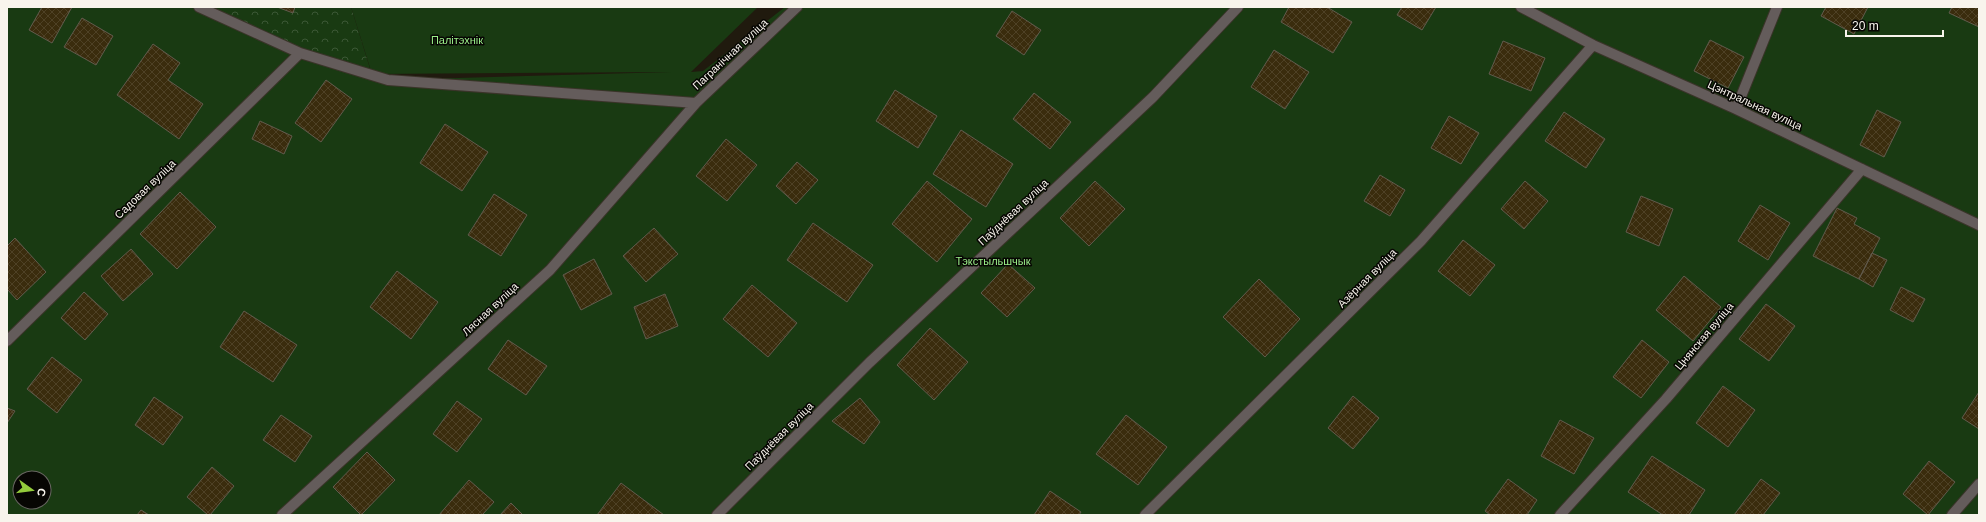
<svg xmlns="http://www.w3.org/2000/svg" width="1986" height="522" font-family="Helvetica,sans-serif">
<style>
.forest{fill:url(#forest-crowns)}
.garden{fill:#193a12;fill-rule:evenodd}
.building{fill:url(#building-cross-hatch);stroke:#615b4d}
.lines{fill:none;stroke-linecap:round;stroke-linejoin:round}
.minor-casing{stroke:#3a3429;stroke-width:12}
.minor{stroke:#645c5b;stroke-width:10}
.labels{text-anchor:middle;stroke-width:3;stroke-linejoin:round;paint-order:stroke}
.park-label{font-size:11px;fill:#9bef8a;stroke:#070603}
.street-label{font-size:11px;fill:#f8f4ec;stroke:#070603}
</style>
<defs>
<pattern id="forest-crowns" width="20" height="18" patternUnits="userSpaceOnUse"><rect width="20" height="18" fill="#193a12"/><path d="M2 6a3 3 0 1 1 6 0M12 15a3 3 0 1 1 6 0" fill="none" stroke="#3b5735"/></pattern>
<pattern id="building-cross-hatch" width="8" height="8" patternUnits="userSpaceOnUse"><rect width="8" height="8" fill="#3a2c0d"/><path d="M0 0l8 8M0 8l8-8" fill="none" stroke="#4e4125"/></pattern>
</defs>
<rect width="100%" height="100%" fill="#201a0e"/>
<path class="forest" d="M195 7H351L372 75 276 40Z"/>
<path class="garden" d="M7 7H199L300 53 388 80 671 72 372 74 351 7H758L691 72 703 71 785 7H1979V515H7ZM20 478H44V502H20Z"/>
<path class="building" d="M42 7H72L52 43 29 30Z
M277 7H295L293 13Z
M1289 7H1327L1352 22 1333 53 1281 22Z
M1402 7H1436L1422 30 1397 15Z
M1826 7H1868L1854 34 1821 16Z
M1952 7H1979V27L1949 13Z
M1012 11 1041 30 1024 55 996 36Z
M82 18 113 36 96 65 64 47Z
M1710 40 1744 57 1728 88 1694 71Z
M1503 41 1545 58 1531 91 1489 74Z
M153 44 180 63 168 80 203 104 179 139 117 95Z
M1274 50 1309 72 1285 109 1251 87Z
M326 80 352 99 321 142 295 123Z
M895 90 937 116 918 148 876 121Z
M1034 93 1071 122 1050 149 1013 119Z
M1877 110 1901 122 1884 157 1860 145Z
M1564 112 1605 139 1586 168 1545 141Z
M1449 116 1479 133 1461 164 1431 148Z
M260 121 292 136 284 154 252 139Z
M445 124 488 152 462 191 420 163Z
M961 130 1013 164 986 207 933 174Z
M726 139 757 165 727 201 696 176Z
M797 162 818 180 796 204 776 186Z
M1380 175 1405 190 1390 216 1364 201Z
M927 181 972 219 937 262 892 224Z
M1095 181 1125 209 1089 246 1060 218Z
M1525 181 1548 201 1524 229 1501 209Z
M180 192 216 227 177 269 140 234Z
M494 194 527 215 501 256 468 235Z
M1641 196 1673 209 1659 246 1626 232Z
M1760 205 1790 223 1768 260 1738 241Z
M1837 208 1857 218 1854 224 1880 238 1859 279 1813 256Z
M813 223 873 265 847 302 787 260Z
M654 228 678 254 646 282 623 256Z
M15 238 46 272 17 300 7 289V246Z
M1463 240 1495 265 1470 296 1438 271Z
M131 249 153 274 123 301 101 276Z
M1872 253 1887 260 1873 287 1859 279Z
M594 259 612 294 581 310 563 275Z
M1008 264 1035 288 1007 317 981 293Z
M397 271 438 302 411 339 370 307Z
M1684 276 1721 307 1693 341 1656 310Z
M1259 279 1300 319 1265 357 1223 317Z
M752 285 797 323 768 357 723 319Z
M1901 287 1925 299 1913 322 1890 310Z
M84 292 108 314 85 340 61 318Z
M665 294 678 326 646 339 634 307Z
M1766 304 1795 326 1769 361 1739 339Z
M244 311 297 345 273 382 220 347Z
M930 328 968 362 934 400 897 365Z
M508 340 547 366 526 395 488 369Z
M1642 340 1669 362 1641 398 1613 377Z
M52 357 82 380 57 413 27 389Z
M1723 386 1755 410 1728 447 1696 423Z
M1979 392V429L1962 418Z
M1353 396 1379 418 1353 449 1328 428Z
M154 397 183 417 163 445 135 425Z
M860 398 880 422 864 444 832 421Z
M457 401 482 419 457 452 433 434Z
M7 408 15 411 7 423Z
M281 415 312 436 295 462 263 440Z
M1126 415 1167 447 1138 485 1096 454Z
M1560 420 1594 438 1574 474 1541 456Z
M367 452 395 480 361 515 333 487Z
M1652 456 1705 490 1689 515H1663L1628 492Z
M1929 461 1955 482 1928 515 1903 494Z
M212 467 234 486 210 515H208L187 497Z
M1508 479 1537 500 1527 515H1490L1485 511Z
M1761 479 1780 493 1763 515H1734Z
M469 480 494 502 482 515H439Z
M621 483 664 515H597Z
M1050 491 1081 512 1079 515H1034Z
M511 503 523 515H500Z
M141 510 149 515H137Z"/>
<g class="lines">
<g class="minor-casing">
<path id="minor" d="M199 7 300 53 388 80 696 103
M1521 7 1593 45 1736 109 1979 225
M1736 109 1777 7
M7 341 300 53
M282 515 550 270 696 103 797 7
M717 515 869 363 1153 97 1238 7
M1145 515 1421 241 1593 45
M1560 515 1666 399 1862 169
M1952 515 1979 484"/>
</g>
<use href="#minor" class="minor"/>
</g>
<g class="labels">
<g class="park-label">
<text x="457" y="44">Палітэхнік</text>
<text x="993" y="265">Тэкстыльшчык</text>
</g>
<g class="street-label">
<text transform="translate(730 54) rotate(-43)" y="4">Пагранічная вуліца</text>
<text transform="translate(1755 105) rotate(25)" y="4">Цэнтральная вуліца</text>
<text transform="translate(145 189) rotate(-44)" y="4">Садовая вуліца</text>
<text transform="translate(1013 212) rotate(-43)" y="4">Паўднёвая вуліца</text>
<text transform="translate(1367 278) rotate(-45)" y="4">Азёрная вуліца</text>
<text transform="translate(490 309) rotate(-43)" y="4">Лясная вуліца</text>
<text transform="translate(1704 336) rotate(-50)" y="4">Цнянская вуліца</text>
<text transform="translate(779 436) rotate(-45)" y="4">Паўднёвая вуліца</text>
</g>
</g>
<rect width="1986" height="522" fill="none" stroke="#f8f4ec" stroke-width="16"/>
<g transform="translate(32 490) rotate(104)"><circle r="19" fill="#070603" stroke="#676560"/>
<path d="M0-3L7 15L0 10L-7 15Z" fill="#94cc3c"/>
<text y="-6" font-size="11" font-weight="bold" text-anchor="middle" fill="#f8f4ec">С</text>
</g>
<path d="M1846 30v6h97v-6" fill="none" stroke="#f8f4ec" stroke-width="2"/>
<text x="1852" y="30" font-size="12" fill="#f8f4ec" stroke="#070603" stroke-width="3" paint-order="stroke">20 m</text>
</svg>
